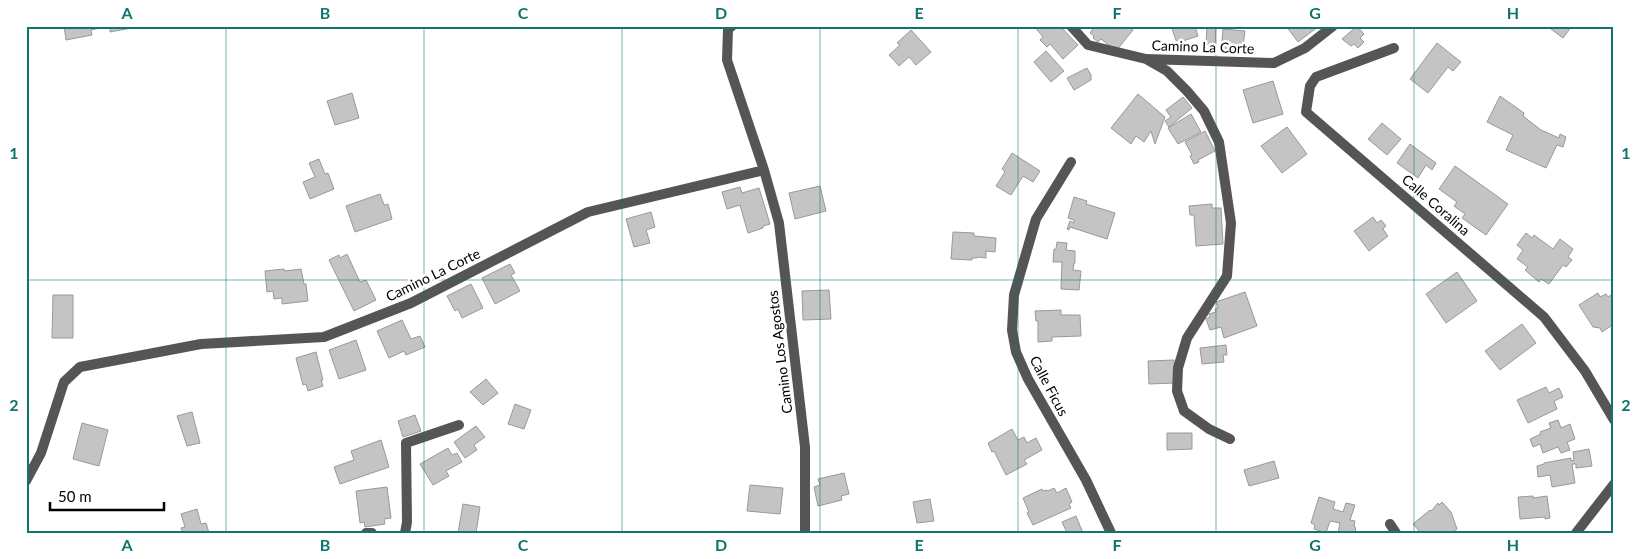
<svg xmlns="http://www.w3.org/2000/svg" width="1640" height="559" font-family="Lato,sans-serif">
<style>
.building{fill:#c4c4c4;stroke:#999}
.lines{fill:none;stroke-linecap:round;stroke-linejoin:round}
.street{stroke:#555;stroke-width:10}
.grid{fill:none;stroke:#0f766e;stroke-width:1;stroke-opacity:0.55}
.labels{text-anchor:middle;stroke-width:5;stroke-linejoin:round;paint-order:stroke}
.street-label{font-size:14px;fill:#000;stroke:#fff}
.neatline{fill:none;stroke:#0f766e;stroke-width:2}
.grid-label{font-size:16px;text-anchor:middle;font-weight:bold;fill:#0f766e}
</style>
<rect width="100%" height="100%" fill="#fff"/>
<path class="building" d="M64 26H137V27L110 32V26L91 30 92 35 66 40Z
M1034 26H1060L1078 45 1063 59 1050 44 1047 47 1040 40 1043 37Z
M1095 26H1129L1133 30 1116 51 1101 39 1098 42 1093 38 1094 36 1090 33Z
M1171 26H1195L1198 36 1177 43Z
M1207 26H1216L1215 45 1206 44Z
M1286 26H1319L1298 42Z
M1357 26 1364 34 1360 38 1364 42 1358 48 1354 44 1351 46 1342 39Z
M1547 26H1572L1563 38Z
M1223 29 1245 31 1242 53 1221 51Z
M911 30 931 52 916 65 909 57 899 66 889 55 900 45 897 43Z
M1437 43 1461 62 1453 71 1448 67 1428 93 1410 79Z
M1046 51 1064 71 1051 82 1034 62Z
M1087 68 1091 75V80L1074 90 1067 78Z
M1273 81 1283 114 1253 123 1243 90Z
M352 93 359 118 335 125 327 101Z
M1138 94 1165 117 1155 144 1151 131 1144 142 1136 136 1131 144 1111 128Z
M1500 96 1524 113 1523 116 1541 130 1559 138 1560 134 1566 137 1563 147 1557 145 1546 168 1506 150 1513 135 1487 122Z
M1183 97 1192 108 1169 127 1165 121 1171 117 1166 110Z
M1191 114 1201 132 1178 144 1168 128Z
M1382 123 1401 139 1387 155 1368 139Z
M1287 127 1307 154 1282 173 1261 146Z
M1205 131 1215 151 1198 160 1199 162 1194 164 1190 156 1192 155 1185 142Z
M1410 144 1436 163 1432 170 1426 165 1418 178 1397 163Z
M1012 153 1040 171 1033 182 1023 176 1011 195 996 186 1005 172 1002 169Z
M319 159 325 174 328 173 334 189 310 199 303 182 315 177 309 163Z
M1455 166 1508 204 1486 235 1462 218 1465 214 1454 206 1457 202 1439 189Z
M820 186 826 211 795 219 789 193Z
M740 187 742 193 759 188 770 224 763 226V228L748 233 740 205 727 209 722 192Z
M380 194 384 205 388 204 392 219 355 232 346 206Z
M1074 197 1087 201 1086 204 1115 213 1107 239 1070 227 1069 230 1067 229 1070 221 1074 223V220L1068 218Z
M1212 204V208H1221L1223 244 1196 246 1194 215H1190L1189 206Z
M651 212 655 227 646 230 650 243 634 247 626 219Z
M1373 217 1377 223 1381 220 1386 226 1383 229 1388 236 1369 251 1354 231Z
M953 232 974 233V236L996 238 995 252 986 251V258L977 257V258H972V260L951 259Z
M1526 233 1532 238 1534 235 1553 249 1560 239 1573 249 1568 257 1572 260 1566 267 1563 265 1549 284 1541 279 1539 282 1525 270 1528 267 1517 259 1523 250 1517 245Z
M1057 242 1067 243 1066 250 1075 251V263H1074L1073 270 1081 271 1079 290 1061 289 1062 262H1053L1054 249H1056Z
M347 254 360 282 366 280 376 300 354 311 329 260 339 255 340 258Z
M510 264 515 273 511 275 520 291 495 304 482 278Z
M284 269 285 271 301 269 304 284H306L308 301 282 304V298L274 299 273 291 267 292 265 271Z
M1457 272 1477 301 1446 323 1426 294Z
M471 284 483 308 462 318 458 309 455 311 447 296Z
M829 290 831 319 803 320 802 291Z
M1245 292 1257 326 1224 338 1221 327 1210 330 1206 319 1210 317 1209 314 1216 312 1215 309 1218 308 1216 302Z
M1598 293 1600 297 1606 294 1608 297 1614 293V324L1602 332 1600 328 1593 327 1579 305Z
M53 295H73V338H52Z
M1061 310V315H1080L1081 336 1052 337V341L1038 342V321H1036L1035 311Z
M402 320 411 339 420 336 425 347 406 355 404 351 389 358 377 331Z
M1522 324 1536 343 1500 370 1485 351Z
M356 340 366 370 339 379 329 350Z
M1226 345 1227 355H1223L1224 362 1202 364 1200 348Z
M316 352 323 380H321L323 386 308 391 306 384 303 385 296 358Z
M1174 360 1175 383 1149 384 1148 361Z
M486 379 498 393 483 405 470 392Z
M1546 387 1549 393 1559 388 1563 397 1554 401 1557 409 1528 423 1517 400Z
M515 404 531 410 524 429 508 424Z
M192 412 200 443 187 446 177 416Z
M415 415 421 431 403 437 398 421Z
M1558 420 1561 428 1570 424 1575 439 1567 442 1570 450 1561 453 1558 447 1543 453 1540 444 1533 447 1530 439 1541 434 1540 432 1551 428 1549 423Z
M82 423 108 430 99 466 73 459Z
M476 426 485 437 474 445 477 450 465 458 454 442Z
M1012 429 1018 440 1024 437 1027 443 1036 438 1042 450 1024 460 1027 464 1006 475 994 451 992 452 988 443Z
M1167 433H1192V449L1167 450Z
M381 440 389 467 340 484 334 467 354 460 351 451Z
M448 448 452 455 457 453 462 462 446 471 449 476 433 485 420 464Z
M1589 449 1592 466 1576 468V464H1572L1575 483 1552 487 1550 475 1538 477 1537 466 1544 464V463L1571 458V461L1574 460 1573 452Z
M1274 461 1279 478 1249 486 1244 470Z
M844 473 849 494 841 496 842 500 818 506 814 487 820 485 818 479Z
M750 485 783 488 780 514 747 511Z
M387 487 391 518 384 519 385 524 365 527 364 522 360 523 356 491Z
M1054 488 1057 493 1066 488 1072 502 1069 504 1071 508 1033 525 1027 513 1029 512 1023 498 1042 489 1043 491 1047 490 1048 491Z
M1533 496V498L1547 496 1550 518 1545 519V517L1520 519 1518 497Z
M1319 497 1335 502 1333 509 1343 512 1346 503 1355 505 1350 520 1355 521 1354 526H1355L1356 533H1338L1340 523 1330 521 1326 533 1314 529 1315 525 1311 523Z
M930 499 934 521 917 523 913 502Z
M1442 502 1451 512 1457 529 1453 533H1421L1413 524 1430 510 1431 511 1438 503 1439 505Z
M463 504 480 507 476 533H458Z
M197 509 201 524 206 523 209 533H183L181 528 185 527 181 514Z
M1076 516 1083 533H1067L1062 522Z"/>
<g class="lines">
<path class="street" d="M732 26 728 29 727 60 764 170 779 223 805 447V533
M1071 26 1088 45 1146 59 1274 63 1305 48 1333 26
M1394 48 1316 77 1310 86 1306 112 1544 317 1585 371 1614 420
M1146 59 1167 71 1187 91 1204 111 1219 142 1231 223 1227 276 1187 338 1178 368 1177 391 1184 411 1209 429 1230 439
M1071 162 1036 219 1014 295 1012 330 1016 352 1028 379 1086 480 1111 533
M26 481 41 453 64 382 80 367 201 344 324 337 411 303 588 212 764 170
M1390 524 1396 533
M366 533H372
M405 533 407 522 406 443 459 425
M1576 533 1614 484"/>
</g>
<path class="grid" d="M226 26V533M424 26V533M622 26V533M820 26V533M1018 26V533M1216 26V533M1414 26V533M26 280H1614"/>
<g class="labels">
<g class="street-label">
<text transform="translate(1203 47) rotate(2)" y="5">Camino La Corte</text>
<text transform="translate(1436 205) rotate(41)" y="5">Calle Coralina</text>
<text transform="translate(433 275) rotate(-26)" y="5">Camino La Corte</text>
<text transform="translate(780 352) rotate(-97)" y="5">Camino Los Agostos</text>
<text transform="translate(1049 386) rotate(62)" y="5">Calle Ficus</text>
</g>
</g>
<rect width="1640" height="559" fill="none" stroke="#ffffff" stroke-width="55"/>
<path d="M50 502v8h114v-8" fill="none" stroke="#000000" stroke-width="2.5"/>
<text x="58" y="502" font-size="15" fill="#000000" stroke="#ffffff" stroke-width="4" paint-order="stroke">50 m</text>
<rect x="28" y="28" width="1584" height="504" class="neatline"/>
<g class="grid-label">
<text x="127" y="19">A</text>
<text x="325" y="19">B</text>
<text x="523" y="19">C</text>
<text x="721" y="19">D</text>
<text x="919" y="19">E</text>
<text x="1117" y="19">F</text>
<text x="1315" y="19">G</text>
<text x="1513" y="19">H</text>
<text x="14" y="159">1</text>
<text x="1626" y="159">1</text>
<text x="14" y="411">2</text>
<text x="1626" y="411">2</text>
<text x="127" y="551">A</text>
<text x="325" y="551">B</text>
<text x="523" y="551">C</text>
<text x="721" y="551">D</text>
<text x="919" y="551">E</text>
<text x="1117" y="551">F</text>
<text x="1315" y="551">G</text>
<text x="1513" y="551">H</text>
</g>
</svg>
